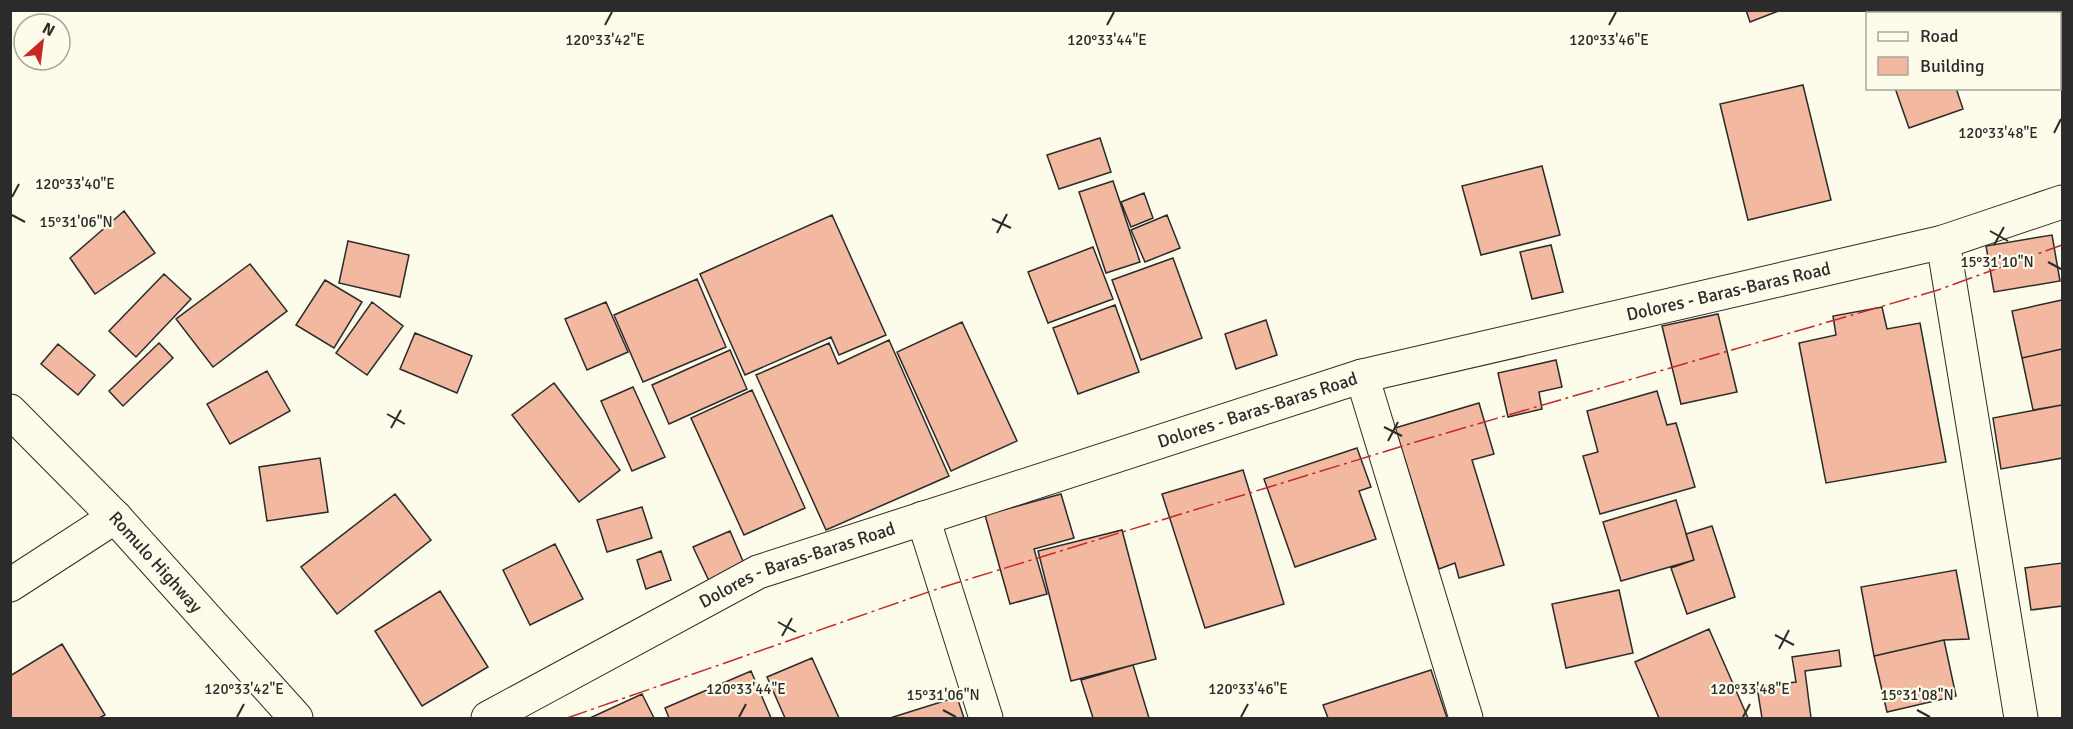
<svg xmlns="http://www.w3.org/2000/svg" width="2073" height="729" font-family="Signika,sans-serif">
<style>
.building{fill:#f2b8a0;stroke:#2b2b2b;stroke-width:1.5}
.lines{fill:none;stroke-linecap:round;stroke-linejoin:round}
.minor-casing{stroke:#2b2b2b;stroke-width:35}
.highway-casing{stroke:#2b2b2b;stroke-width:35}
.minor{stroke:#fdfbea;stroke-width:33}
.highway{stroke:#fdfbea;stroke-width:33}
.power{stroke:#c62828;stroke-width:1.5;stroke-dasharray:21 4.5 3 4.5;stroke-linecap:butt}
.ticks{fill:none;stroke:#2b2b2b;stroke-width:2}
.labels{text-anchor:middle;stroke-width:4.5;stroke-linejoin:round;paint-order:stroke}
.street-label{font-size:18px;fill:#2b2b2b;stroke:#fdfbea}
.ticks-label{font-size:15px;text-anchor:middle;fill:#2b2b2b;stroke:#fdfbea;stroke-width:4.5;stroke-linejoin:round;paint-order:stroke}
</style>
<rect width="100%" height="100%" fill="#fdfbea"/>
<path class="building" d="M1746 10H1781L1750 22Z
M1946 10H2012L2013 14H1947Z
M2019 10H2062V40L2060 41V14H2020Z
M1803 85 1831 200 1748 220 1720 104Z
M1895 88H1956L1963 109 1909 128Z
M1100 138 1111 172 1059 189 1047 155Z
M1542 166 1560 235 1481 255 1462 186Z
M1113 181 1140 262 1106 273 1079 192Z
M1144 193 1153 218 1131 227 1121 202Z
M124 211 155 253 95 294 70 258Z
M832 215 886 335 839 355 831 337 745 375 700 274Z
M1167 215 1180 248 1145 262 1131 230Z
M2052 235 2060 281 1994 292 1986 246Z
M348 241 409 255 400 297 339 283Z
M1551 245 1563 292 1532 299 1520 252Z
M1093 247 1113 299 1048 323 1028 272Z
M1173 258 1202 338 1141 360 1112 280Z
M250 264 287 311 213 367 176 319Z
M164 274 191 299 136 357 109 331Z
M697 279 726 347 643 382 614 315Z
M325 280 362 302 334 348 296 325Z
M2062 300V349L2022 358 2012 311Z
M372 302 403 326 367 375 336 353Z
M606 302 628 352 587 370 565 319Z
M1115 305 1139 372 1078 394 1053 328Z
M1882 307 1887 329 1920 323 1946 462 1826 483 1799 343 1836 335 1833 316Z
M1718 314 1737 392 1681 404 1662 326Z
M1266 320 1277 355 1236 369 1225 334Z
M962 322 1017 441 951 471 897 352Z
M415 333 472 356 457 393 400 369Z
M889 340 949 476 826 530 756 375 829 343 838 364Z
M159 343 173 358 123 406 109 391Z
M58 344 95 375 78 395 41 364Z
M2062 349V405L2033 410 2022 358Z
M730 350 747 389 669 424 652 385Z
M1556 360 1562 387 1539 392 1542 409 1508 417 1498 373Z
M267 371 290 411 230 444 207 404Z
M554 383 620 470 579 502 512 415Z
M633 387 665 457 632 471 601 401Z
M752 390 805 508 744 535 691 418Z
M1657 391 1667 425 1676 423 1695 487 1600 514 1583 456 1598 452 1587 411Z
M1479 403 1494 454 1472 460 1504 565 1459 578 1455 563 1439 569 1395 428Z
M2062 405V458L2001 469 1993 418Z
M1357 448 1371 487 1359 491 1376 539 1295 567 1264 479Z
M320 458 328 512 267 521 259 467Z
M1243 470 1284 604 1205 628 1162 494Z
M395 494 431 540 337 614 301 567Z
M1061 494 1074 538 1034 549 1047 594 1010 604 985 515Z
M1676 500 1694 560 1621 581 1603 522Z
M642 507 652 538 607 552 597 520Z
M1712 526 1735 597 1687 614 1671 568 1694 560 1686 534Z
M1122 530 1156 659 1071 681 1038 551Z
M730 531 746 568 710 583 693 547Z
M555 544 583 599 530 625 503 570Z
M661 551 671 580 646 589 637 560Z
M2062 563V606L2031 610 2025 568Z
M1956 570 1969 639 1944 640 1874 656 1861 587Z
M1619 590 1633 653 1566 668 1552 604Z
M440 591 488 667 422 706 375 631Z
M1709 629 1748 718H1659L1635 662Z
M1944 640 1956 696 1887 712 1874 656Z
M62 644 105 715 99 718H10V676Z
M1839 650 1841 666 1805 671 1811 718H1762L1757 687 1796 682 1792 657Z
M812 658 839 718H785L767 677Z
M1133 665 1149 718H1093L1081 680Z
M1431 670 1447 718H1328L1323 705Z
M751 671 771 718H669L665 708Z
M642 694 654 718H590Z
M957 697 964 718H890Z"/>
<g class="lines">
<g class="minor-casing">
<g id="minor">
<path d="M1943 242 2021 718"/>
<path d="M1362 376 1466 718"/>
<path d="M923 518 986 718"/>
<path d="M10 585 115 517"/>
<path id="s1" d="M488 718 758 572 1362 376 1943 242 2062 202"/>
</g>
</g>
<g class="highway-casing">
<g id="highway">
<path id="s2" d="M10 411 115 517 296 718"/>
</g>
</g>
<use href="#minor" class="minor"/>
<use href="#highway" class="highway"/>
<path class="power" d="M567 718 940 588 1419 441 1938 290 2062 245"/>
</g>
<path class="ticks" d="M605 25 612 12M1107 25 1114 12M1609 25 1616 12M2054 133 2061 119M12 197 19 184M12 215 25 222M992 219 1011 228M1990 231 2008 241M997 233 1007 214M1994 245 2004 227M2048 262 2061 269M387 414 405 424M1384 427 1402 436M391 428 401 410M1388 441 1398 422M778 622 796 632M1775 635 1794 645M782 636 792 618M1779 649 1789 630M943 710 956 717M1917 710 1930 717M237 717 244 704M739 717 746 704M1241 717 1248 704M1743 717 1750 704"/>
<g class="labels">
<g class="street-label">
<text dy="6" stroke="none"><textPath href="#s1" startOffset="1318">Dolores - Baras-Baras Road</textPath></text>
<text dy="6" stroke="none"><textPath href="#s1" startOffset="832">Dolores - Baras-Baras Road</textPath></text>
<text dy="6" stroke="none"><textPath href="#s2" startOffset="210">Romulo Highway</textPath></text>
<text dy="6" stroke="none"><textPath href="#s1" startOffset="346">Dolores - Baras-Baras Road</textPath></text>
</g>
</g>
<g class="ticks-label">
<text x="605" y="45">120°33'42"E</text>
<text x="1107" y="45">120°33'44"E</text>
<text x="1609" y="45">120°33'46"E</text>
<text x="1998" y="138">120°33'48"E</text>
<text x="75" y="189">120°33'40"E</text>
<text x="76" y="227">15°31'06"N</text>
<text x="1997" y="267">15°31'10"N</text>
<text x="244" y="694">120°33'42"E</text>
<text x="746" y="694">120°33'44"E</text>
<text x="1248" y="694">120°33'46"E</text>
<text x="1750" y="694">120°33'48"E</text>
<text x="943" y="700">15°31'06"N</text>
<text x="1917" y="700">15°31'08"N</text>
</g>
<rect width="2073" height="729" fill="none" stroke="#2b2b2b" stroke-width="24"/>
<rect x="1866" y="12" width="195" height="78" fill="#fdfbea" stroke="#a9a89e" stroke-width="1.5"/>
<rect x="1878" y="32" width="30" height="9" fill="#fdfbea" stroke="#a9a89e" stroke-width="1.5"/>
<text x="1920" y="42" font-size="18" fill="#2b2b2b">Road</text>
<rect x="1878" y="57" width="30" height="18" fill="#f2b8a0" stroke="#a9a89e" stroke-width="1.5"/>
<text x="1920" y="72" font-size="18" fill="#2b2b2b">Building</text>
<g transform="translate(42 42) rotate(28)"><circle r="28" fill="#fdfbea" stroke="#a9a89e" stroke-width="1.5"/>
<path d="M0-4.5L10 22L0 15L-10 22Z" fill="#c62828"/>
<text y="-9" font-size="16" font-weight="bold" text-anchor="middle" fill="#2b2b2b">N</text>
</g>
</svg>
